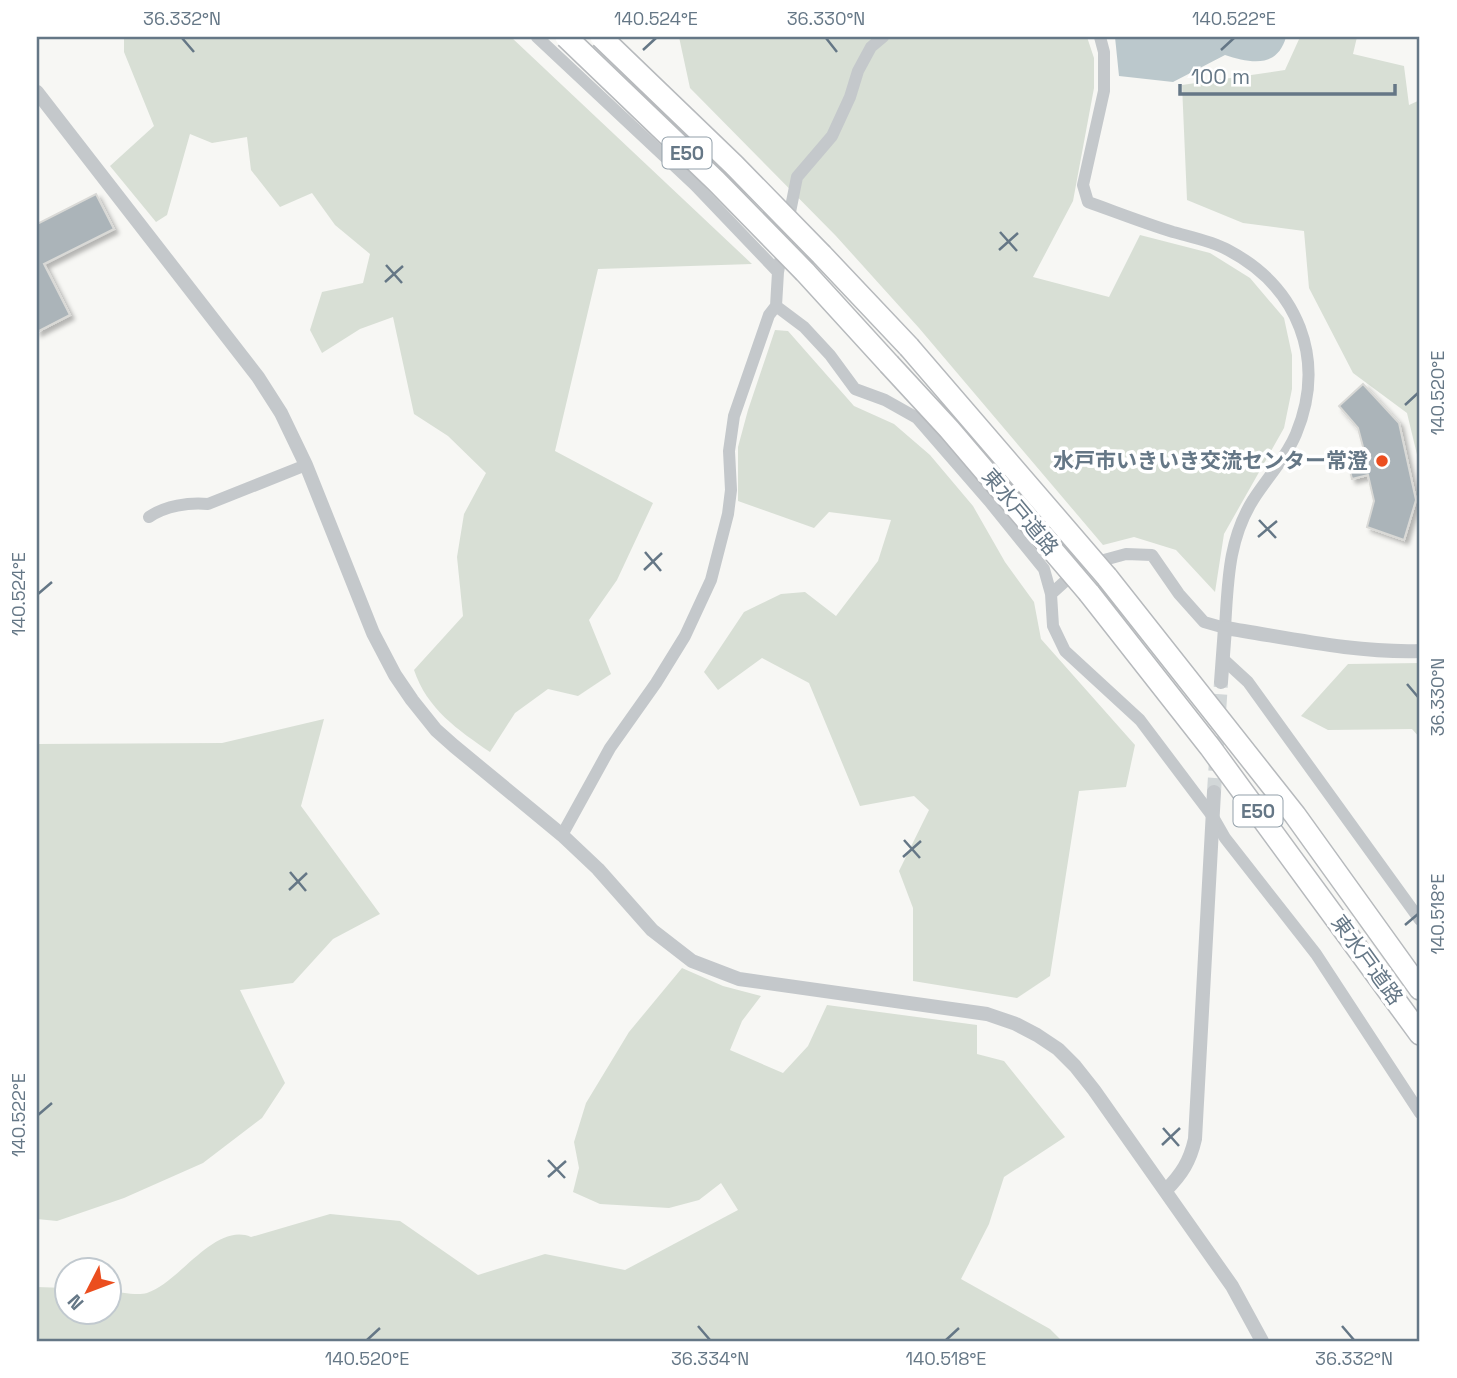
<svg xmlns="http://www.w3.org/2000/svg" width="1457" height="1378" font-family="'Space Grotesk','Noto Sans JP',sans-serif">
<style>
.green{fill:#d8dfd5}
.water{fill:#bbc8cc}
.building{fill:#abb4b9;stroke:#d9d9d6;stroke-width:2;filter:url(#shadow)}
.lines{fill:none;stroke-linecap:round;stroke-linejoin:round}
.tertiary-tunnel{stroke:#d2d7d8;stroke-width:14;stroke-dasharray:14 7;stroke-linecap:butt}
.motorway-casing{stroke:#b7babd;stroke-width:24}
.minor{stroke:#c4c8cb;stroke-width:12}
.tertiary{stroke:#c4c8cb;stroke-width:14}
.motorway{stroke:#fff;stroke-width:21}
.motorway-bridge-casing{stroke:#b7babd;stroke-width:24;stroke-linecap:butt}
.motorway-bridge{stroke:#fff;stroke-width:21}
.ticks{fill:none;stroke:#657786;stroke-width:2.5}
.poi-dot{fill:#eb4e1f;stroke:#fff;stroke-width:2.5}
.labels{text-anchor:middle;stroke-width:7;stroke-linejoin:round;paint-order:stroke}
.shield{fill:#fff;stroke:#93a0aa;stroke-width:2}
.shield-label{font-size:19px;font-weight:bold;fill:#657786}
.poi-label{font-size:21px;font-weight:bold;fill:#657786;stroke:#fff;text-anchor:end}
.street-label{font-size:21px;fill:#657786;stroke:#fff}
.neatline{fill:none;stroke:#657786;stroke-width:2.5}
.ticks-label{font-size:18px;text-anchor:middle;fill:#657786}
</style>
<defs>
<filter id="shadow"><feDropShadow dx="4" dy="4" stdDeviation="2" flood-color="#0004"/></filter>
</defs>
<rect width="100%" height="100%" fill="#f7f7f4"/>
<path class="green" d="M124 37H511L752 264 598 269 555 451 653 503 617 580 589 620 611 674 578 696 548 689 515 713 490 752C458 730 427 709 414 670L463 616 457 557 464 514 486 473 448 436 414 414 393 317 360 329 322 353 310 330 322 292 363 283 370 254 335 225 312 193 280 207 251 170 247 137 212 143 190 134 167 215 156 222 110 166 154 126 124 52Z
M679 37H1087L1094 58V88L1073 201 1033 277 1109 297 1140 235 1210 253 1250 278 1284 318 1292 355V389L1284 428 1224 534 1215 592 1176 550 1134 537 1103 545 919 328 836 236 690 88Z
M1300 37H1357L1353 54 1404 66 1409 105 1420 100V467L1407 413 1353 373 1309 288 1304 231 1243 223 1187 200 1182 85 1285 70Z
M775 330 788 331 854 406 894 424 930 455 973 506 1005 562 1034 602 1041 639 1135 745 1126 787 1079 791 1050 976 1017 998 913 981V908L899 871 929 810 914 796 860 806 809 683 762 658 718 690 704 672 744 612 781 594 805 592 836 616 878 561 891 520 829 512 814 528 738 501V447L748 410Z
M1420 663V738L1412 729 1328 730 1301 716 1348 664Z
M324 719 301 806 380 914 333 939 293 983 240 990 285 1083 262 1118 203 1163 124 1198 57 1221 37 1219V744L222 743Z
M682 968 723 986 761 996 742 1021 730 1050 783 1073 808 1046 827 1005 977 1025V1054L1004 1061 1065 1137 1004 1177 989 1224 961 1279 1050 1329 1062 1341H37V1287L66 1288V1312H108L109 1291C120 1292 137 1296 147 1293 180 1282 215 1222 251 1237L330 1214 400 1221 478 1275 545 1254 625 1270 738 1210 721 1183 699 1200 669 1208 600 1204 573 1192 579 1168 574 1142 586 1103 629 1032Z"/>
<path class="water" d="M1115 37H1286C1277 69 1250 63 1225 55L1173 82 1119 76Z"/>
<path class="building" d="M96 194 114 229 44 264 70 315 37 332V224Z
M1363 384 1399 423 1416 500 1404 540 1367 527 1374 501 1368 475 1352 479 1348 463 1366 458 1358 428 1339 406Z"/>
<g class="lines">
<path class="tertiary-tunnel" d="M1214 792 1221 682"/>
<g class="motorway-casing">
<path id="motorway" d="M822 255 909 347
M805 272 889 364
M1107 577 1295 815 1420 989
M1089 593 1210 747 1420 1034"/>
</g>
<path class="minor" d="M537 37 695 185 778 272
M776 306 804 327 830 355 855 389 885 400 917 418 989 501 1044 569 1051 594 1053 626 1065 651 1140 720 1213 817 1225 838 1316 954 1420 1113
M149 517C165 506 189 502 208 504L306 465
M1051 594 1082 566 1126 554 1152 555 1179 594 1204 622 1225 628C1228 582 1228 540 1253 500 1267 478 1286 458 1296 434 1327 359 1298 287 1228 250 1212 241 1191 237 1173 232 1144 223 1116 212 1088 202L1083 185 1104 91V52L1100 37
M1223 659 1248 682 1420 920
M562 835 610 748 656 683 685 636 711 580 728 514 731 490 729 451 734 416 769 315 776 306 778 272 797 177 832 136 850 97 858 71 871 47 883 37"/>
<path class="tertiary" d="M37 92 258 377 281 413 306 465 373 633 395 675 412 700 436 730 454 746 562 835 598 869 652 930 692 961 739 979 987 1014 1016 1024 1037 1035 1058 1049 1075 1066 1094 1090 1232 1286 1262 1341
M1221 682 1225 628C1290 638 1354 653 1420 651
M1166 1190C1182 1174 1190 1161 1195 1139L1214 792"/>
<use href="#motorway" class="motorway"/>
<g class="motorway-bridge-casing">
<path id="motorway-bridge" d="M566 37 716 181 805 272
M601 37 734 165 822 255
M909 347 1107 577
M889 364 949 429 1089 593"/>
</g>
<use href="#motorway-bridge" class="motorway-bridge"/>
</g>
<path class="ticks" d="M182 38 194 52M826 38 837 52M643 50 656 38M1221 50 1234 38M1000 232 1017 251M999 250 1018 233M386 265 402 283M385 282 403 266M1405 405 1418 393M1259 520 1276 538M1258 537 1277 521M645 552 661 571M644 570 662 553M38 594 52 582M1407 684 1418 697M904 840 920 858M903 857 921 841M290 872 306 891M289 890 307 873M1405 925 1418 914M38 1115 52 1103M1163 1128 1179 1146M1162 1145 1180 1128M548 1160 565 1178M548 1177 566 1161M698 1326 710 1340M1342 1326 1354 1340M367 1340 380 1328M946 1340 959 1328"/>
<circle class="poi-dot" cx="1382" cy="461" r="7"/>
<g class="labels">
<g class="shield">
<rect x="662.5" y="137.5" width="49" height="31" rx="5"/>
<rect x="1233.5" y="795.5" width="49" height="31" rx="5"/>
</g>
<g class="shield-label">
<text x="687" y="160">E50</text>
<text x="1258" y="818">E50</text>
</g>
<g class="poi-label">
<text x="1368" y="468">水戸市いきいき交流センター常澄</text>
</g>
<g class="street-label">
<text transform="translate(1020 512) rotate(50)" y="7">東水戸道路</text>
<text transform="translate(1367 960) rotate(54)" y="7">東水戸道路</text>
</g>
</g>
<rect width="1457" height="1378" fill="none" stroke="#ffffff" stroke-width="77"/>
<g transform="translate(88 1291) rotate(228)"><circle r="33" fill="#ffffff" stroke="#c1c9cf" stroke-width="2"/>
<path d="M0-5L12 26L0 18L-12 26Z" fill="#eb4e1f"/>
<text y="-10" font-size="19" font-weight="bold" text-anchor="middle" fill="#657786">N</text>
</g>
<path d="M1180 84v10h215v-10" fill="none" stroke="#657786" stroke-width="3.5"/>
<text x="1191" y="84" font-size="21" fill="#657786" stroke="#ffffff" stroke-width="5" paint-order="stroke">100 m</text>
<rect x="38" y="38" width="1380" height="1302" class="neatline"/>
<g class="ticks-label">
<text x="182" y="25">36.332°N</text>
<text x="656" y="25">140.524°E</text>
<text x="826" y="25">36.330°N</text>
<text x="1234" y="25">140.522°E</text>
<text transform="translate(1438 393) rotate(-90)" y="6">140.520°E</text>
<text transform="translate(19 594) rotate(-90)" y="6">140.524°E</text>
<text transform="translate(1438 697) rotate(-90)" y="6">36.330°N</text>
<text transform="translate(1438 914) rotate(-90)" y="6">140.518°E</text>
<text transform="translate(19 1115) rotate(-90)" y="6">140.522°E</text>
<text x="367" y="1365">140.520°E</text>
<text x="710" y="1365">36.334°N</text>
<text x="946" y="1365">140.518°E</text>
<text x="1354" y="1365">36.332°N</text>
</g>
</svg>
